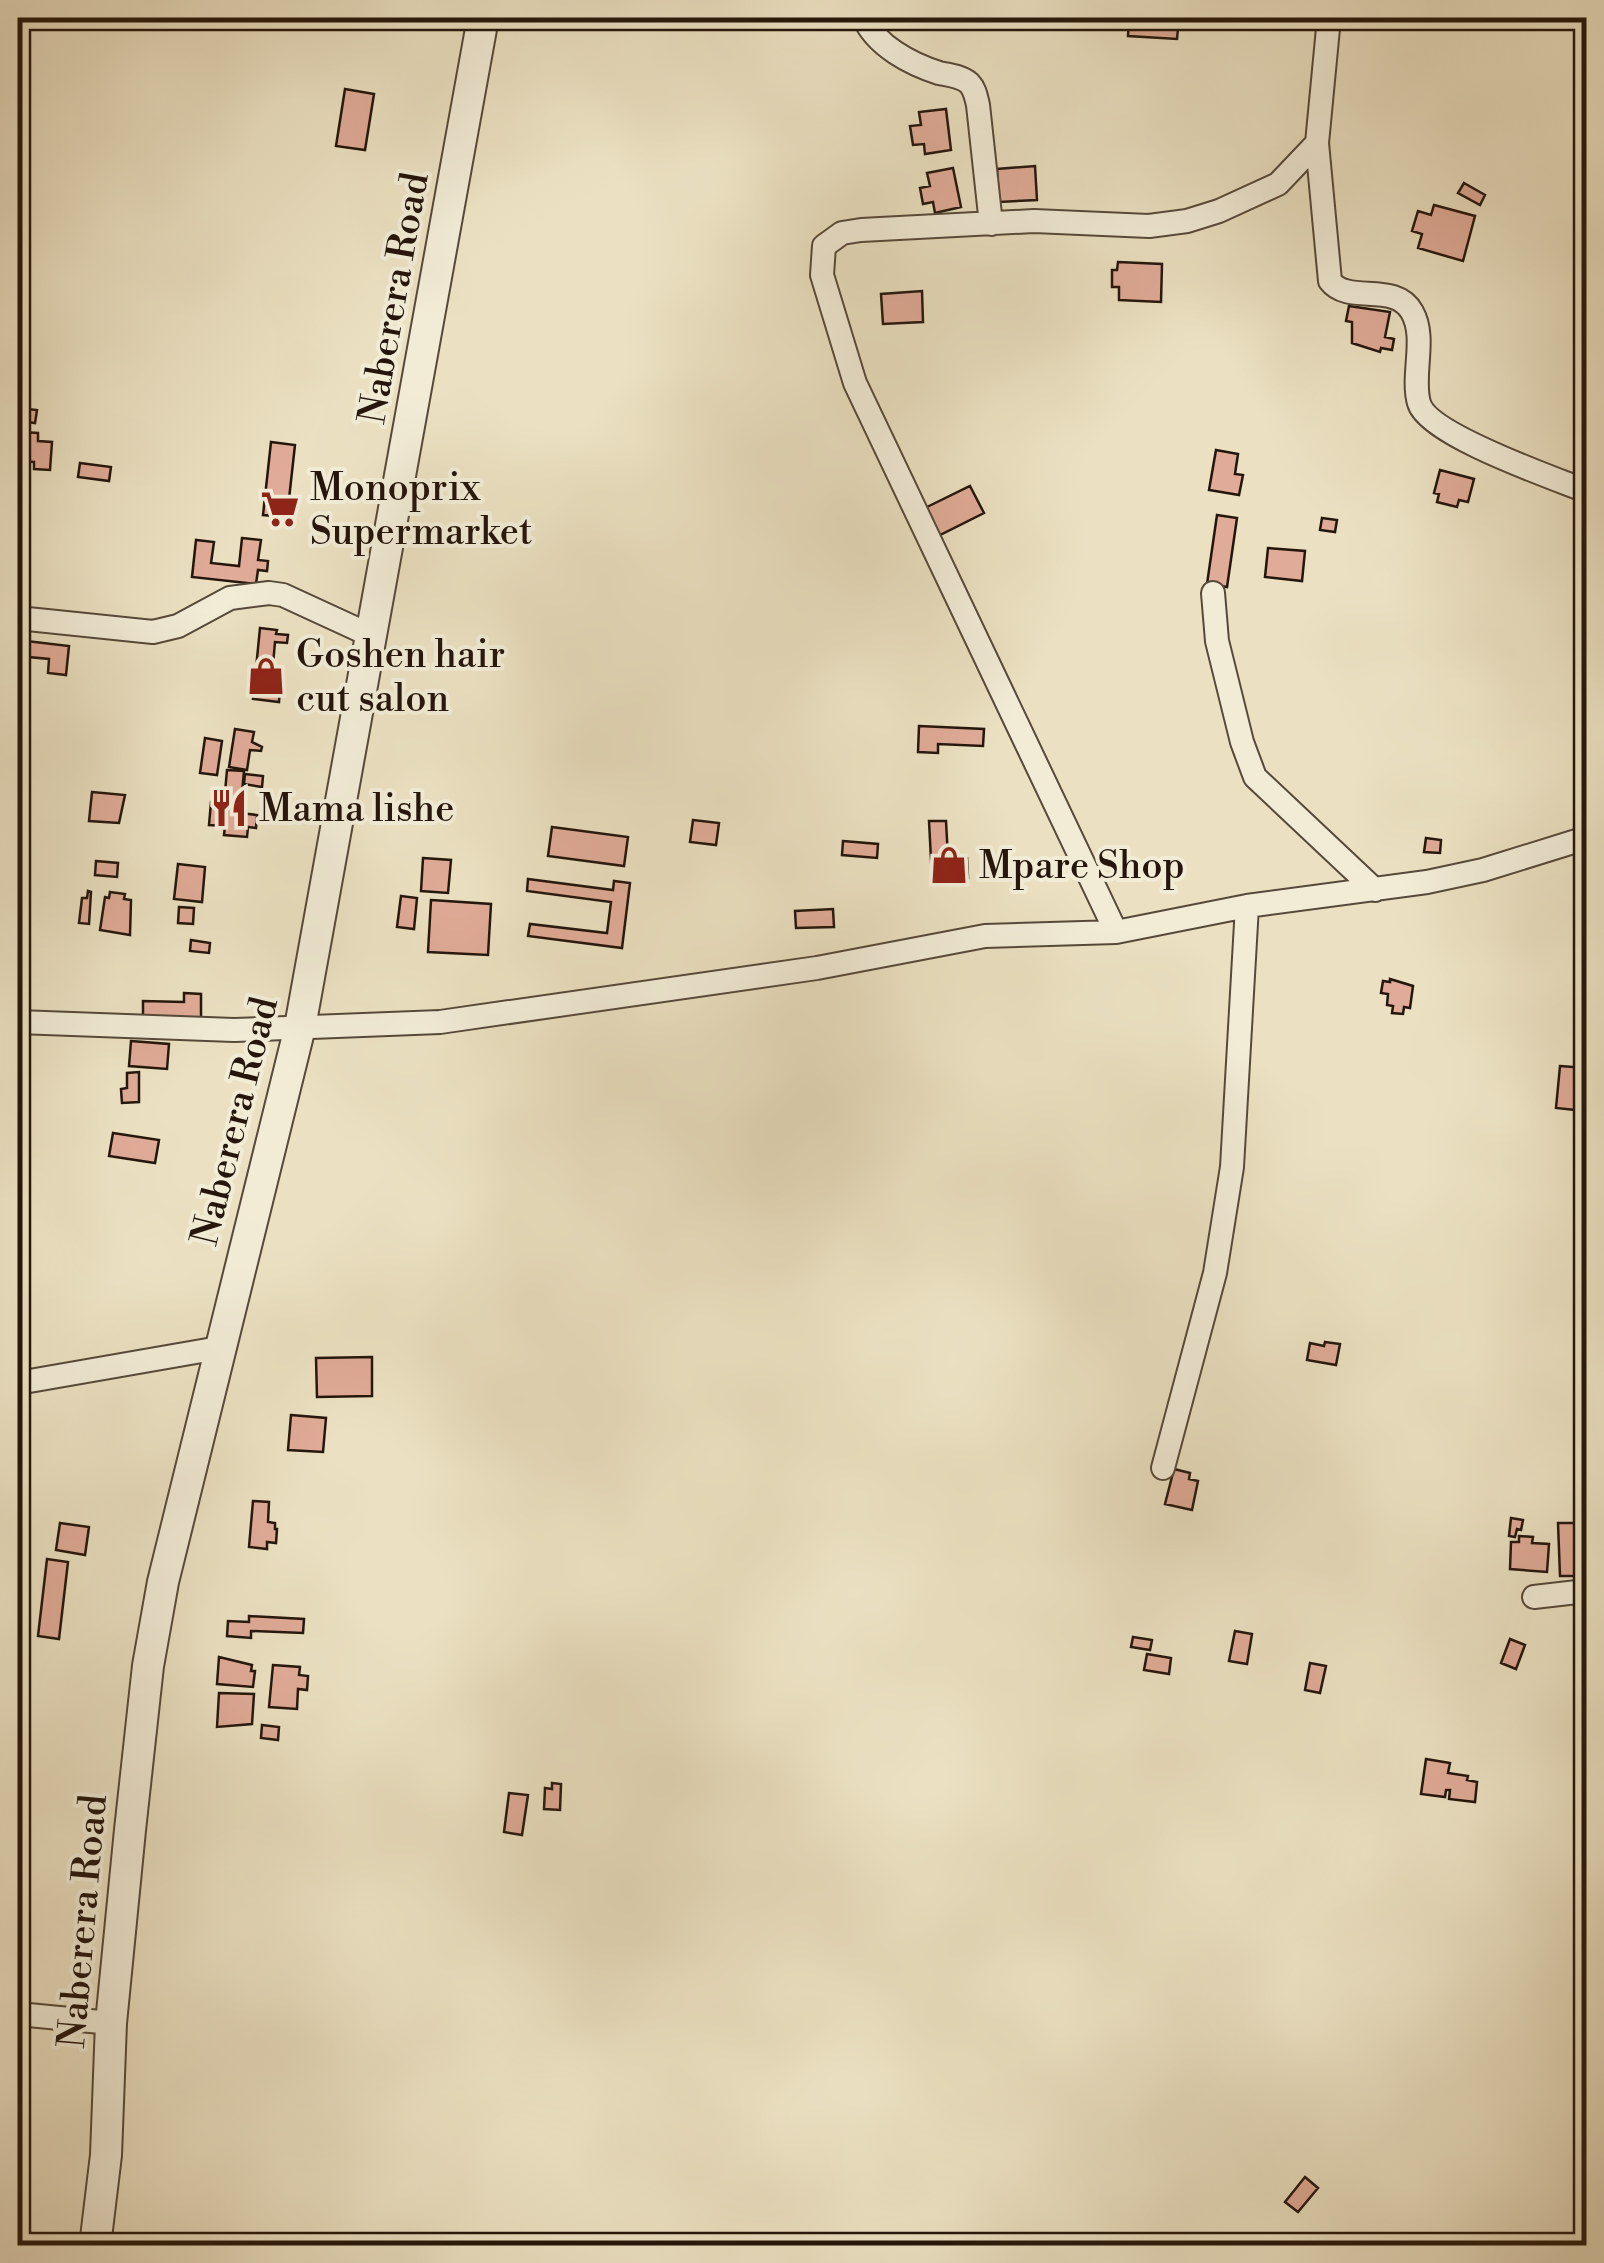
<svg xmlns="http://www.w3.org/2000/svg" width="1604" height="2263" font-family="'Libre Bodoni',serif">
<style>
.building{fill:#e0ab98;stroke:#24160b;stroke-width:2.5}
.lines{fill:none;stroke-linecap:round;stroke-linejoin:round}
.minor-casing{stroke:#564939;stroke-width:26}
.tertiary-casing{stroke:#564939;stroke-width:34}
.minor{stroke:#f2ecd7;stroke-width:22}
.tertiary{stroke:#f2ecd7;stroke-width:30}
.labels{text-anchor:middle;stroke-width:8;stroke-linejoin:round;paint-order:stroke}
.street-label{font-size:38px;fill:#24160b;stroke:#f2ecd7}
.poi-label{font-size:38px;fill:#24160b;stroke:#f2ecd7;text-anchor:start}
</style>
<rect width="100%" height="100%" fill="#ebe1c2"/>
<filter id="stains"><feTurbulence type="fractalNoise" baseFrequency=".002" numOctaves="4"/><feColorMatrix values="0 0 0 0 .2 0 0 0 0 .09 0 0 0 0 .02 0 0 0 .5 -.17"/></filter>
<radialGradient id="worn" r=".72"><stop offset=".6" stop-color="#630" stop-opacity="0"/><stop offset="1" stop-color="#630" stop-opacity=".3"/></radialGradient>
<path class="building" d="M1129 18H1179L1177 39 1128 36Z
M345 89 374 94 365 150 336 146Z
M946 109 951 150 925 154 924 144 913 145 910 126 921 125 919 112Z
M1035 166 1037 200 999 202 997 169Z
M953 168 961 207 935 213 933 202 923 204 920 188 930 186 927 173Z
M1464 183 1485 195 1480 205 1458 193Z
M1434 205 1475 216 1463 261 1418 248 1422 234 1412 231 1418 211 1431 215Z
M1118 262 1162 264 1161 302 1119 300V287H1112V270H1117Z
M922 291 923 322 883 324 881 294Z
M1349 306 1390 312 1385 337 1394 339 1392 350 1381 348 1380 352 1352 343V322L1346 321Z
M18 408 37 410 35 423 18 421Z
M21 432 38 433V441L52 442 50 470 34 469V462L19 461Z
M271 442 295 445 287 517 263 515Z
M1216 450 1238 454 1235 474 1243 475 1239 495 1209 490Z
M80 463 111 467 109 481 78 477Z
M1440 470 1474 479 1468 502 1459 500 1457 507 1437 502 1439 494 1434 493Z
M970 486 984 513 938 536 925 508Z
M1217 515 1237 518 1227 587 1207 584Z
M1322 518 1337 520 1335 532 1320 530Z
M242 538 261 540 258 560 268 561 267 571 258 570 256 584 192 577 196 540 214 542 211 563 239 566Z
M1268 548 1305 551 1302 581 1265 577Z
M260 628 277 630 276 634 288 635 287 643 275 642 271 687 280 688 279 702 253 699Z
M18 640 69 646 66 675 48 673 49 659 18 656Z
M919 726 984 729 983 746 938 744V753L918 752Z
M235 729 254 732 252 742 262 747 261 751 250 750 247 770 229 767Z
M205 738 222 741 217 775 200 773Z
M227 770 244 771 240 813 257 815 256 828 248 827 247 837 224 835 225 826 209 825 211 802 224 803Z
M245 774 263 776 262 787 244 784Z
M92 792 125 795 119 823 89 821Z
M693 820 719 823 716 845 690 842Z
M929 821H946L948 858H967L968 878 932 879Z
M552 827 628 837 624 866 548 856Z
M1426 838 1441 840 1440 853 1424 852Z
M843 841 878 844 877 858 842 855Z
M423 858 451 860 448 893 421 891Z
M96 861 118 863 117 877 95 875Z
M178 864 205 867 202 902 174 899Z
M528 879 613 890 614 881 630 883 622 948 528 936 530 924 607 933 611 902 527 891Z
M1581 886H1586V953L1575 951Z
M88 891 91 892 89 924 79 923 82 898H87Z
M110 892 125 894 124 899 131 900 130 935 100 930 105 897 109 898Z
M401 896 417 898 414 929 397 927Z
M431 900 491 904 488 955 428 952Z
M179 907 194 908 193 924 178 923Z
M833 909 834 927 796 928 795 911Z
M191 940 210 943 209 953 190 951Z
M1390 979 1413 986 1410 1008 1404 1007 1403 1014 1392 1013 1393 1006 1387 1005 1388 994 1381 993 1383 981 1390 982Z
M184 993 201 994V1020L143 1018V1001L184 1002Z
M131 1041 169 1044 167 1069 129 1066Z
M1560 1066 1586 1068V1103H1576V1110L1556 1108Z
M139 1072V1102L122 1103 121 1089 127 1088V1073Z
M113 1133 159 1140 155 1163 109 1156Z
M1325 1342 1340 1344 1336 1365 1307 1360 1310 1343 1324 1346Z
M372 1357V1396L317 1397 316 1358Z
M291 1415 326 1418 323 1452 288 1450Z
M1174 1469 1190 1473 1189 1479 1198 1481 1192 1510 1165 1504Z
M253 1501 269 1502 268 1522 275 1523V1529H277L276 1543 267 1542V1549L249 1547Z
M1511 1518 1523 1520 1521 1530 1517 1529 1515 1537 1509 1536Z
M60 1523 89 1527 85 1555 56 1550Z
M1558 1523H1576L1577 1576H1560Z
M1519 1536 1533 1537 1532 1543 1549 1544 1547 1572 1510 1569 1511 1542H1519Z
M47 1559 68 1562 59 1639 38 1636Z
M249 1616 304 1619 303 1633 251 1631V1638L227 1636 228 1621 249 1622Z
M1235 1631 1252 1634 1247 1664 1229 1661Z
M1133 1637 1152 1640 1150 1650 1131 1647Z
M1510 1639 1525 1645 1516 1669 1501 1663Z
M1147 1654 1171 1658 1169 1674 1144 1670Z
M219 1657 252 1665 251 1671H255L253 1687 217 1684Z
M1310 1663 1326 1666 1320 1693 1305 1690Z
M273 1665 300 1667 299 1675 308 1676 307 1690 298 1689 297 1709 269 1707Z
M219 1693 254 1694 252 1724 217 1727Z
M262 1725 279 1727 278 1740 261 1738Z
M1426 1759 1450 1763 1448 1773 1468 1776 1467 1780 1477 1782 1475 1802 1449 1799 1450 1790H1446L1445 1797 1421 1794Z
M552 1783 561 1784 560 1810 544 1809 545 1788 552 1789Z
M509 1793 528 1795 522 1835 504 1832Z
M1305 2177 1318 2188 1298 2212 1285 2202Z"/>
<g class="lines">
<g class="minor-casing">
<path id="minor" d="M864 18C876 46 911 64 939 73 949 75 961 76 969 83 975 89 976 97 978 105L991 224
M1329 18 1317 143 1330 281C1348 305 1395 281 1412 312 1427 338 1411 375 1419 403 1428 435 1554 478 1586 491
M1213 593 1217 641 1242 742 1255 777 1375 890
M18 618 153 632 178 626 230 598 269 593 283 595 372 636
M1116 932 855 383 822 275 824 246 842 233 861 230 1034 221 1149 226 1187 221 1219 211 1278 184 1317 143
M18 1022 234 1030 440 1022 817 968 985 936 1116 932 1247 906 1427 882 1483 870 1586 838
M18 1383 219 1348
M1163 1468 1215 1273 1232 1167 1247 906
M1534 1597 1586 1591
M18 2014 111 2023"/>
</g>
<g class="tertiary-casing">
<path id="tertiary" d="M95 2246 106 2155 111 2023 130 1830 148 1666 163 1582 300 1027 483 18"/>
</g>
<use href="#minor" class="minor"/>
<use href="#tertiary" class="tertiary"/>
</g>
<defs>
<g id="supermarket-bare" transform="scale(3)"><path d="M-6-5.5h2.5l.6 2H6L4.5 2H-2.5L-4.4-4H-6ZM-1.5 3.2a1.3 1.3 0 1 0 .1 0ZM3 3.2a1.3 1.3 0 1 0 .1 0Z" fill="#8f2418" stroke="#f2ecd7" stroke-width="2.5" paint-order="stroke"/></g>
<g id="shop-bare" transform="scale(3)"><path d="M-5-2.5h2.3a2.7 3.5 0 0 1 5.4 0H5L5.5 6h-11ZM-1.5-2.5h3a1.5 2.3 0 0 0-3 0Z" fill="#8f2418" stroke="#f2ecd7" stroke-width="2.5" paint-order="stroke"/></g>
<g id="restaurant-bare" transform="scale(3)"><path d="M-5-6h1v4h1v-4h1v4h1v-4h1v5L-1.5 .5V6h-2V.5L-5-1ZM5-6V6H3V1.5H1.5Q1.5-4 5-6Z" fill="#8f2418" stroke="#f2ecd7" stroke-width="2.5" paint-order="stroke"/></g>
</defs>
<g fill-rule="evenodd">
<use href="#supermarket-bare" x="280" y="509"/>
<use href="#shop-bare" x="266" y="676"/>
<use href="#restaurant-bare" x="229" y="808"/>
<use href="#shop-bare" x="949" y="865"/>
</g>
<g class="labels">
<g class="street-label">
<text transform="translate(393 298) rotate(-80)" y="13">Naberera Road</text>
<text transform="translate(234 1121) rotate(-76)" y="13">Naberera Road</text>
<text transform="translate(82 1921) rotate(-85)" y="13">Naberera Road</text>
</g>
<g class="poi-label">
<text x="310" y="500">Monoprix<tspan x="310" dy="44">Supermarket</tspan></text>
<text x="296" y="667">Goshen hair<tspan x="296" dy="44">cut salon</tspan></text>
<text x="259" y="821">Mama lishe</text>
<text x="979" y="878">Mpare Shop</text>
</g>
</g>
<rect width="1604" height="2263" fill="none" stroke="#ebe1c2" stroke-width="60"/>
<rect x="20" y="20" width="1564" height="2223" fill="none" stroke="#24160b" stroke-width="5"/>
<rect x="30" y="30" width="1544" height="2203" fill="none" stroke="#24160b" stroke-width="2.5"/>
<rect width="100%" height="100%" filter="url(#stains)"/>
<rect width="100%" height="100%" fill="url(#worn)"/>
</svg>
